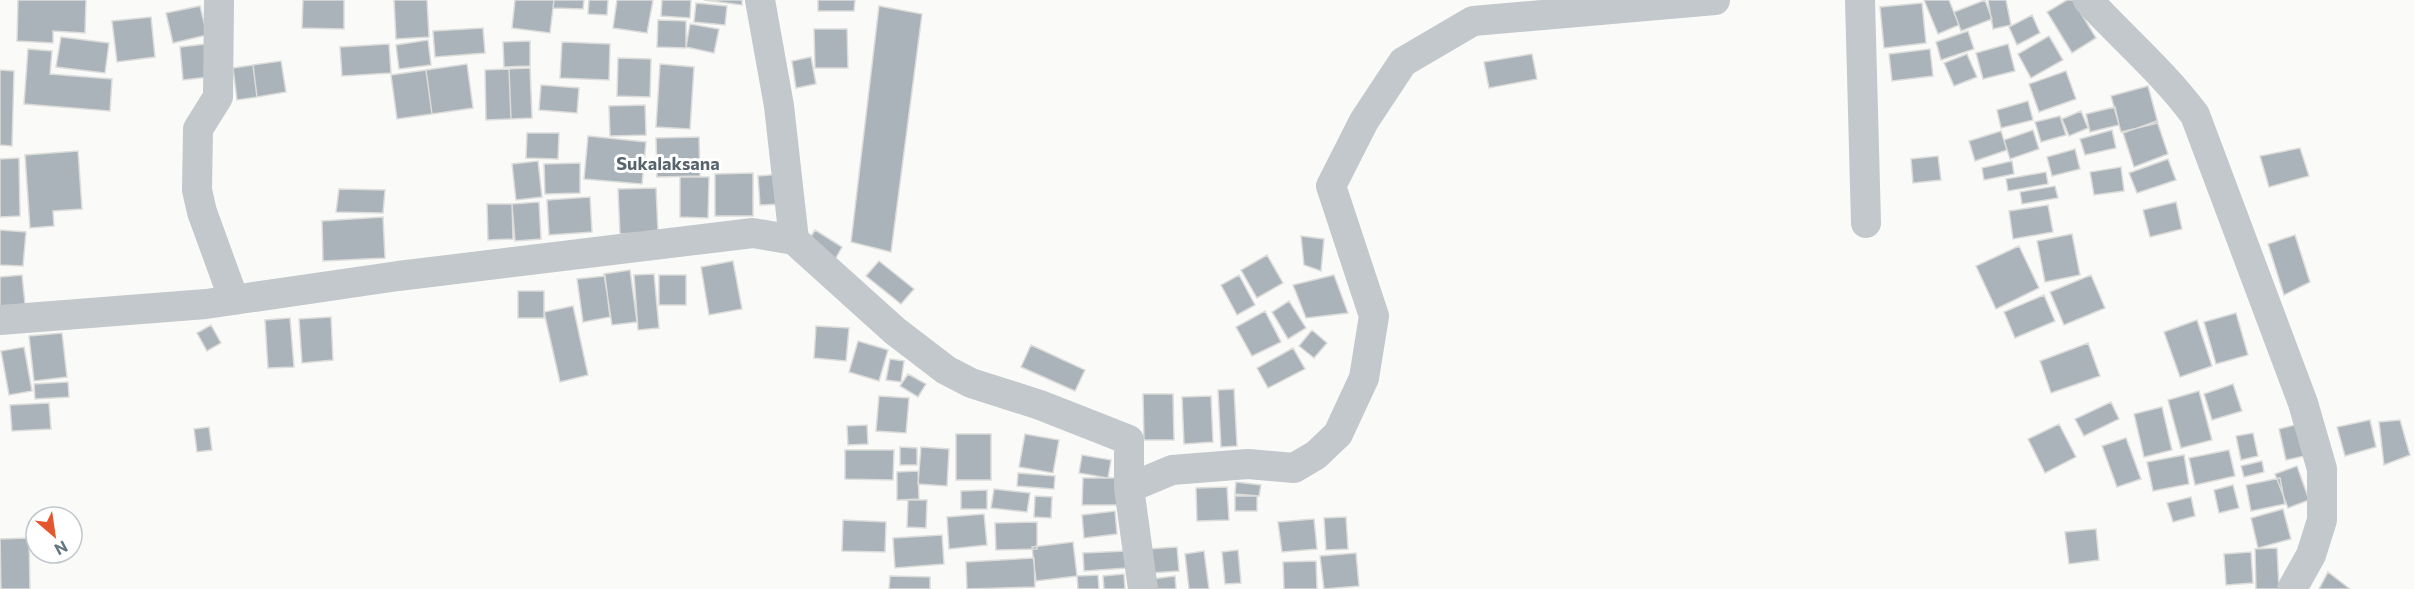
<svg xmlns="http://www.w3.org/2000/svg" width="2414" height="589" font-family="Commissioner,sans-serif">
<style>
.building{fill:#aab3b9;stroke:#dcdcda;stroke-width:1.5}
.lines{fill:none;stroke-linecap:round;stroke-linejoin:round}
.minor{stroke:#c3c8cc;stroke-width:30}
.labels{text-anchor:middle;stroke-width:6;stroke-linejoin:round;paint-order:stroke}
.quarter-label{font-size:18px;font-weight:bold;fill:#57646e;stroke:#fff}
</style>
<rect width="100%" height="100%" fill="#fafaf8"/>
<path class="building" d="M18 0H86L85 33 53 31V43L17 41Z
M303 0H344V29L302 28Z
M394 0H427L429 37 396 39Z
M515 0H554L550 33 512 28Z
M554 0H584L583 9 553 8Z
M589 0H608L607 15 588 14Z
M617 0H653L647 33 613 28Z
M662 0H691L690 18 661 16Z
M704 0H742V5Z
M818 0H855L854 11H818Z
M1924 0H1949L1959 25 1938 34Z
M1985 0 1992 19 1961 31 1954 12Z
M1988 0H2006L2011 25 1993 29Z
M2067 0H2073L2096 38 2072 53 2047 12Z
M696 3 727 6 725 25 694 22Z
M1922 3 1926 43 1884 48 1880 7Z
M200 6 207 35 173 43 166 13Z
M879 6 922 14 891 252 851 242Z
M2032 15 2040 33 2017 45 2009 27Z
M151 17 155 57 117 62 112 21Z
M658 20 686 21V48L657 47Z
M690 24 719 29 714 53 686 47Z
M483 28 485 53 435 57 433 31Z
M814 29H847L848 68H815Z
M1968 31 1974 49 1941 60 1936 42Z
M2049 36 2063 60 2031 78 2018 54Z
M61 37 109 43 105 73 56 67Z
M428 40 431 65 399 69 396 45Z
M530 41V66L504 67 503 42Z
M562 42 610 44 609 80 560 78Z
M206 44 209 77 183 80 180 47Z
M389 44 391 73 342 76 340 47Z
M2008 44 2015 71 1983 79 1976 53Z
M28 49 52 51 50 74 112 79 110 111 24 104Z
M1930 49 1933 76 1892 81 1889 54Z
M1532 54 1537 79 1489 88 1484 62Z
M1967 54 1977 77 1954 86 1944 63Z
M811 57 816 84 796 88 792 61Z
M618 58 651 59 650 97 617 96Z
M281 61 286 92 257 97 253 65Z
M467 64 473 108 432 114 426 70Z
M660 64 694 67 690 129 656 127Z
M253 65 257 97 237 100 233 68Z
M530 68 532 118 511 119 509 69Z
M509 69 511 119 486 120 485 70Z
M0 70 14 71 12 146 0 145Z
M426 70 432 114 397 119 391 75Z
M2066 71 2076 99 2039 112 2029 84Z
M541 85 579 88 577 113 539 110Z
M2148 86 2158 123 2121 132 2111 96Z
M2028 101 2033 120 2001 128 1997 110Z
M645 105 646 135 610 136 609 106Z
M2115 107 2119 125 2090 132 2086 114Z
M2081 111 2088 128 2069 136 2062 119Z
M2060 116 2066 135 2041 142 2035 122Z
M2157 121 2168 154 2134 167 2123 133Z
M2033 130 2039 149 2010 159 2004 140Z
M2112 130 2116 148 2085 155 2080 139Z
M2001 131 2007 150 1975 161 1969 141Z
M527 133H559L558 159 526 158Z
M588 136 646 142 642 184 584 179Z
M699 137 700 176 657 177 656 138Z
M2300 148 2309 176 2269 187 2260 156Z
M2075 149 2080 169 2052 176 2047 157Z
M78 151 82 209 53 211 54 226 30 228 25 155Z
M1938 156 1941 180 1913 183 1911 159Z
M19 158 20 216 0 217V159Z
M2168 159 2176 180 2137 193 2129 173Z
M538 161 542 197 516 200 512 164Z
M2012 161 2014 174 1984 180 1982 168Z
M580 163V193L545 194 544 164Z
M2121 167 2124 191 2094 195 2090 172Z
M2046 172 2048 184 2008 191 2006 179Z
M753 173V216H715V174Z
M780 174 782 204 760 205 758 176Z
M680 177H709L708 218 680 217Z
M2055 186 2058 198 2022 204 2020 192Z
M656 188 658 232 620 234 618 189Z
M339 189 385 190 383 213 336 212Z
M590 197 592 232 549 235 547 200Z
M539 202 541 239 515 241 512 204Z
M2176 202 2182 229 2150 237 2143 210Z
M487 204H512L513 239 488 240Z
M2048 205 2053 232 2013 239 2009 211Z
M383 217 385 258 323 261 322 221Z
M0 230 26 232 23 266 0 265Z
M815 230 842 247 833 263 805 246Z
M2072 234 2080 275 2045 282 2037 241Z
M2295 235 2310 282 2284 295 2268 244Z
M1301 236 1324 239 1321 271 1304 265Z
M2019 246 2039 288 1996 309 1976 266Z
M1267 255 1283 283 1257 298 1241 270Z
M733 261 742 309 709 315 701 267Z
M879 261 914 289 901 304 866 276Z
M630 270 637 322 612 325 604 274Z
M654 274 659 328 638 330 634 275Z
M22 275 26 314 0 317V277Z
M659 275H686V305H659Z
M1239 275 1255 305 1237 315 1221 285Z
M1334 275 1348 313 1306 318 1293 285Z
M2091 275 2105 308 2064 325 2050 292Z
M605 276 610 317 583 322 577 279Z
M518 291H544V318H518Z
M2044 295 2055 321 2015 338 2004 312Z
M1289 301 1306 328 1288 339 1272 312Z
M573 306 588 375 560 382 544 312Z
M1265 311 1281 342 1252 356 1236 327Z
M2236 313 2248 355 2216 364 2204 322Z
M331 317 333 360 302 363 299 319Z
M290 318 294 367 268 368 265 320Z
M2197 320 2212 366 2180 377 2164 332Z
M211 325 221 343 207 351 197 333Z
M816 326 849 328 846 361 814 358Z
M1312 330 1327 343 1314 358 1299 346Z
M62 333 67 377 34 381 29 336Z
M858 341 888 350 879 381 849 372Z
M2088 343 2100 376 2051 393 2040 361Z
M1031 345 1085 370 1075 391 1021 367Z
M24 347 32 391 9 395 1 351Z
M1293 348 1305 369 1268 388 1257 368Z
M890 359 904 361 901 382 886 380Z
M908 374 926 384 918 397 900 386Z
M68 382 69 397 35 399 34 384Z
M2233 384 2242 411 2212 420 2204 394Z
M1234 389 1237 446 1221 447 1218 390Z
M2199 391 2212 440 2181 448 2168 400Z
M1143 394H1173L1174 440H1144Z
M879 396 909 398 906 433 876 431Z
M1211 396 1213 442 1184 444 1182 397Z
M2111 402 2119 419 2084 436 2075 419Z
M49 403 51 429 12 431 10 405Z
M2162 407 2172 450 2144 457 2134 414Z
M2370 420 2376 447 2345 456 2337 427Z
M2400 420 2410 455 2384 465 2379 422Z
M2307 422 2314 454 2286 460 2279 429Z
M2059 424 2076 457 2045 473 2028 439Z
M867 425 868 444 848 445 847 426Z
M209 427 212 450 197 452 194 429Z
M2253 433 2258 456 2241 460 2236 436Z
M956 434H991V480H956Z
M1025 434 1059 440 1053 473 1019 467Z
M2126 438 2141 479 2117 487 2102 446Z
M900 447 917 448V465H900Z
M921 447 949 449 947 486 918 484Z
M845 450H894L893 480 845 479Z
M2229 450 2235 476 2195 485 2189 458Z
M1082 455 1111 460 1108 478 1079 473Z
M2184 455 2189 484 2153 491 2147 462Z
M2262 461 2264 472 2244 477 2241 466Z
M2297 466 2309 500 2288 508 2275 474Z
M918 471 919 499 897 500V472Z
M1018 473 1055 476 1054 489 1017 486Z
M1083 478H1119L1118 505H1082Z
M2280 478 2285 504 2251 511 2246 485Z
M1236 482 1261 485 1259 496 1235 494Z
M2233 485 2239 508 2219 513 2214 490Z
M1227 487 1229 520 1197 521 1196 488Z
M994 489 1030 493 1027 512 991 508Z
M987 490V509H961V491Z
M1035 496 1052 497 1051 518 1034 517Z
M1235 496H1257V511H1235Z
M2191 497 2195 516 2173 522 2167 503Z
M908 500H927L926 528 907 527Z
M2283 509 2291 539 2258 548 2251 518Z
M1115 511 1117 534 1084 538 1082 515Z
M984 514 987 545 949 549 947 517Z
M1346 517 1348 549 1326 550 1324 518Z
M1314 519 1317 549 1282 552 1278 522Z
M843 520 886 522 885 552 842 551Z
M1037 522V549L996 550 995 523Z
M2096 529 2099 560 2069 564 2065 532Z
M942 535 944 564 895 568 893 538Z
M29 538 30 589H1L0 539Z
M1073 542 1077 576 1036 581 1032 547Z
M1177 547 1179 571 1150 573 1148 549Z
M2277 548 2279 589H2256L2255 549Z
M1238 550 1241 583 1225 584 1222 552Z
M1126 551 1127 568 1084 571 1083 553Z
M1204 551 1209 589H1189L1185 554Z
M2251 552 2253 583 2226 585 2224 554Z
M1356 553 1359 586 1324 589 1320 556Z
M1034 558 1035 587 967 589 966 562Z
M1316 561 1317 589H1284L1283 562Z
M2328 572 2350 589H2319Z
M1124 574 1125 589H1104L1103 576Z
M1098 575 1099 589H1078L1077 576Z
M890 576 930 577V589H889Z
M1175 576 1176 589H1153L1152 579Z"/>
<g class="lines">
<path class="minor" d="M219 0 218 97 198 129 197 190 202 212 234 300
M760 0 779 106 794 240
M1860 0 1866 223
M2088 0C2123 38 2164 73 2195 115L2303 403 2322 469V520L2311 555 2292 589
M0 320 206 304 398 276 753 233 794 240 895 331 946 370 971 383 1040 405 1129 440V488L1143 589
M1129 488 1172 470 1248 464 1294 468 1316 455 1338 434 1364 378 1374 316 1331 186 1364 121 1403 62 1473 21 1715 0"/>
</g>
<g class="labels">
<g class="quarter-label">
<text x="668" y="170">Sukalaksana</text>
</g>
</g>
<g transform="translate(54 535) rotate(151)"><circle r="28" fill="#ffffff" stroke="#c1c8cd" stroke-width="1.5"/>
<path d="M0-4.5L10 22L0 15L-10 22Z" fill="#e4572e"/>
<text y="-9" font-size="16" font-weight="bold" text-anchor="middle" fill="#657683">N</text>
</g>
</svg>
